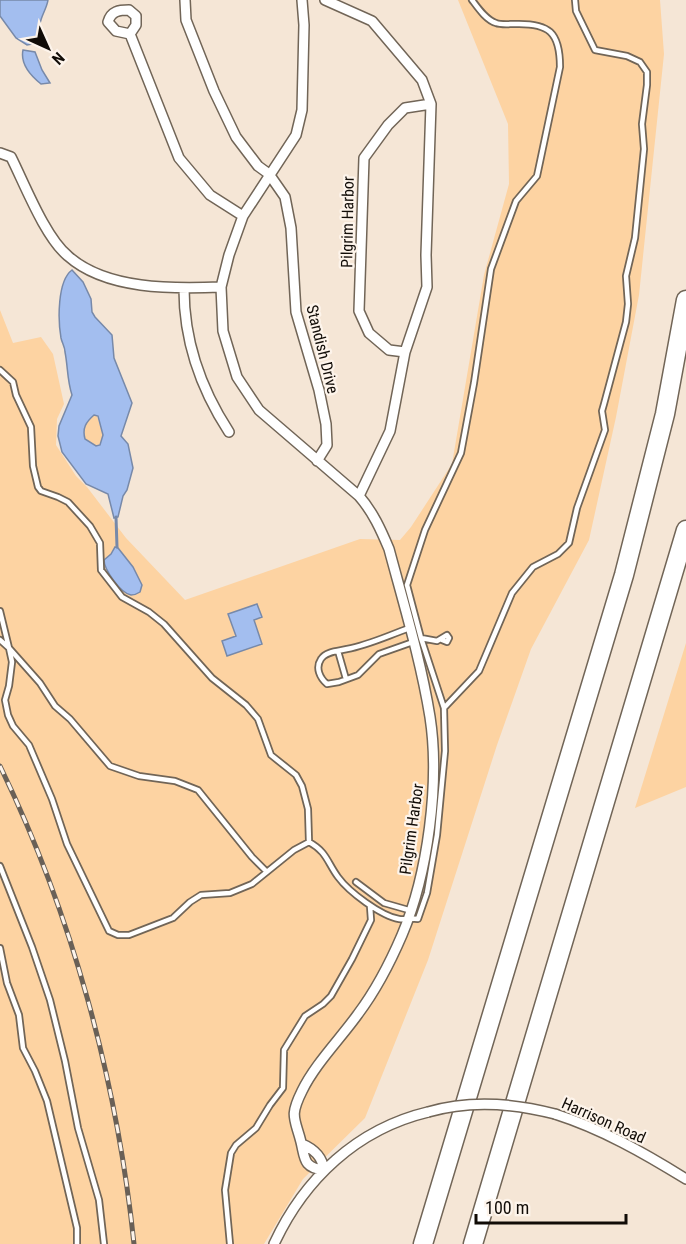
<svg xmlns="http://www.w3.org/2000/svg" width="686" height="1244" font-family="'Roboto Condensed',sans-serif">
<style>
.green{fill:#fdd3a2}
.water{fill:#a3beef;stroke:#7789a9;stroke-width:1.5;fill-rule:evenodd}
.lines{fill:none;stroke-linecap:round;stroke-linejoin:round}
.stream{stroke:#7789a9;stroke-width:3}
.service-casing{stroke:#716557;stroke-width:8}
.minor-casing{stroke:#716557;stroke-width:12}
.motorway-casing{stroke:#716557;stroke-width:21}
.service{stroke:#fff;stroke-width:4.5}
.minor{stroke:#fff;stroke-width:9}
.motorway{stroke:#fff;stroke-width:18}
.rail-casing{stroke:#696057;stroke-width:5}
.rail{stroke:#fdf4eb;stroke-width:3;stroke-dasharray:9;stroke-linecap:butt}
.minor-bridge-casing{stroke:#716557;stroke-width:12;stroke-linecap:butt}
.minor-bridge{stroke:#fff;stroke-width:9}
.labels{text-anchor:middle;stroke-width:4.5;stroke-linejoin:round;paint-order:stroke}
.street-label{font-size:16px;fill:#110c07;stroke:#fdf4eb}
</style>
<rect width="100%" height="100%" fill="#f5e6d6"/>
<path class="green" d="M458 0H660L664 54 639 295 616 417 589 540 531 649 497 745 428 960 365 1118 303 1179 264 1244H0V310L13 343 41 337 53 354 64 404 57 419 56 445 76 476 87 487 126 538 185 600 360 539 400 540 411 527 452 464 484 275 509 184 508 124Z
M94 415 97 416 103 435 100 445 96 446 85 438C82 427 86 422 94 415Z
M686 643V787L635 808Z"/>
<path class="water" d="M0 0H48C47 8 41 16 40 24 40 32 42 36 37 43L27 45 16 38 0 16Z
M23 50 35 52 42 70 50 83 41 84C31 76 20 64 23 50Z
M72 270 83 282 91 299 92 312 95 317 112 335 114 358 132 403 121 436 128 444 133 468 127 490 123 496 118 517 114 518 108 494 86 484 62 452 58 436 59 426 72 395C67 380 68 367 65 352 65 347 62 343 61 338 58 321 57 281 72 270ZM94 415 98 416 103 435 100 445 96 446 85 439C82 428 86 422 94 415Z
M115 547 118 548 133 567 142 585 140 592C137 594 134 595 131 595 120 593 104 569 104 560L111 554Z
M257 604 262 617 254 620 262 644 227 656 222 641 236 636 228 614Z"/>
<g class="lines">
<path class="stream" d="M116 517 117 547"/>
<g class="service-casing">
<path id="service" d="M0 370 13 382 16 395 31 427 33 466 38 487 41 491 58 497 68 502 90 526 100 543 101 570 122 597 149 612 164 624 212 678 246 705 258 719 271 755 296 775 302 786 308 809 309 842
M0 611 9 648 40 683 55 706 70 719 110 766 139 776 175 781 198 790 252 857 267 872
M410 628C389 635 369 645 347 649 339 651 326 651 321 659 315 668 320 678 327 684L339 682 358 675 379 654 413 642
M421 638 437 641 447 635 449 638 447 642 442 640
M0 640 9 648 12 662 9 686 5 700 8 715 13 726 29 745 52 799 67 844 109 931 118 935H129L173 918 190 902 201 895 230 893 252 884 294 850 309 842
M338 651 346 679
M444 708 479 671 512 593 533 567 558 554 569 543 577 508 605 430 602 411 604 404 626 322 628 304 626 276 635 238 644 149 642 124 647 85V72L640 62 627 56 595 50 576 11 575 0
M309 842C327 852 327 862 338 877 349 892 381 916 399 919 405 920 412 918 418 919L427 893 437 835 445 751 444 708 421 638 407 585 425 530 461 453 474 383 491 269 516 201 537 176 560 67C560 32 549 23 515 24 509 24 501 25 496 23 486 20 478 8 472 0
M0 866 32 947 50 1000 65 1061 78 1128 99 1200 104 1244
M356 882 384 903 412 911
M0 948 7 983 19 1015 23 1048 35 1071 47 1101 77 1228V1244
M230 1244 225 1190 231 1153 236 1145 256 1128 270 1105 283 1088 284 1050 305 1016 323 1004 331 996 352 959 371 920 370 906"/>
</g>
<g class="minor-casing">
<path id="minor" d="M185 0 186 20 214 91 236 137 258 166 269 174 285 197 291 228 296 312 319 390 326 424 327 445 317 461
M302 0 304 25 302 110 296 135 243 216 229 255 221 287 223 331 237 377 259 410 359 496C373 512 381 530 389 549 404 605 421 661 430 717 440 782 428 874 402 935 390 963 376 990 358 1014 341 1038 315 1064 302 1091 289 1117 295 1118 301 1142 305 1158 303 1168 324 1170 322 1156 314 1149 302 1144
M325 0 372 21 422 80 431 104 426 255 427 287 405 352 390 431 359 496
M130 34 136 25V16L129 10C119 10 111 11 108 22L116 31 130 34 179 158 210 195 243 216
M0 153 11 157C25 185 45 237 68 256 106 290 173 289 221 287
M184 289C184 341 201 389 229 432
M405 352 389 350 369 333 359 311 364 158 388 125 405 108 431 104
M555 1114C602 1129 644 1153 686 1179
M274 1244C304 1179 357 1129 428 1112"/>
</g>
<g class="motorway-casing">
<path id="motorway" d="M423 1244 624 575 665 414 686 300
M473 1244 686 530"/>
</g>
<use href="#service" class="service"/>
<use href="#minor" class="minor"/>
<use href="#motorway" class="motorway"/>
<g class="rail-casing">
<path id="rail" d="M0 766C72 914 117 1081 134 1244"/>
</g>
<use href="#rail" class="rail"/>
<g class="minor-bridge-casing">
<path id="minor-bridge" d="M428 1112C469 1100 513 1103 555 1114"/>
</g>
<use href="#minor-bridge" class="minor-bridge"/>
</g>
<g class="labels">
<g class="street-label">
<text transform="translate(347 222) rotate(-89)" y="6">Pilgrim Harbor</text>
<text transform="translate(323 349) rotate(76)" y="6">Standish Drive</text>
<text transform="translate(411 829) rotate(-82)" y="6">Pilgrim Harbor</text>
<text transform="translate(604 1120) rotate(24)" y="6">Harrison Road</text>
</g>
</g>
<g transform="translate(48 48) rotate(135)" stroke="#fdf4eb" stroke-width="4.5" paint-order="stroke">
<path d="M0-4.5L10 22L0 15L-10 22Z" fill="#110c07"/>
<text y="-9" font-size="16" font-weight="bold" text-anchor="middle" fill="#110c07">N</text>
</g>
<path d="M476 1214v9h150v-9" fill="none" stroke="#110c07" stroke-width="3"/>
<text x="485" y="1214" font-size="18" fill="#110c07" stroke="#fdf4eb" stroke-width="4.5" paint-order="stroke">100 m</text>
</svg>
